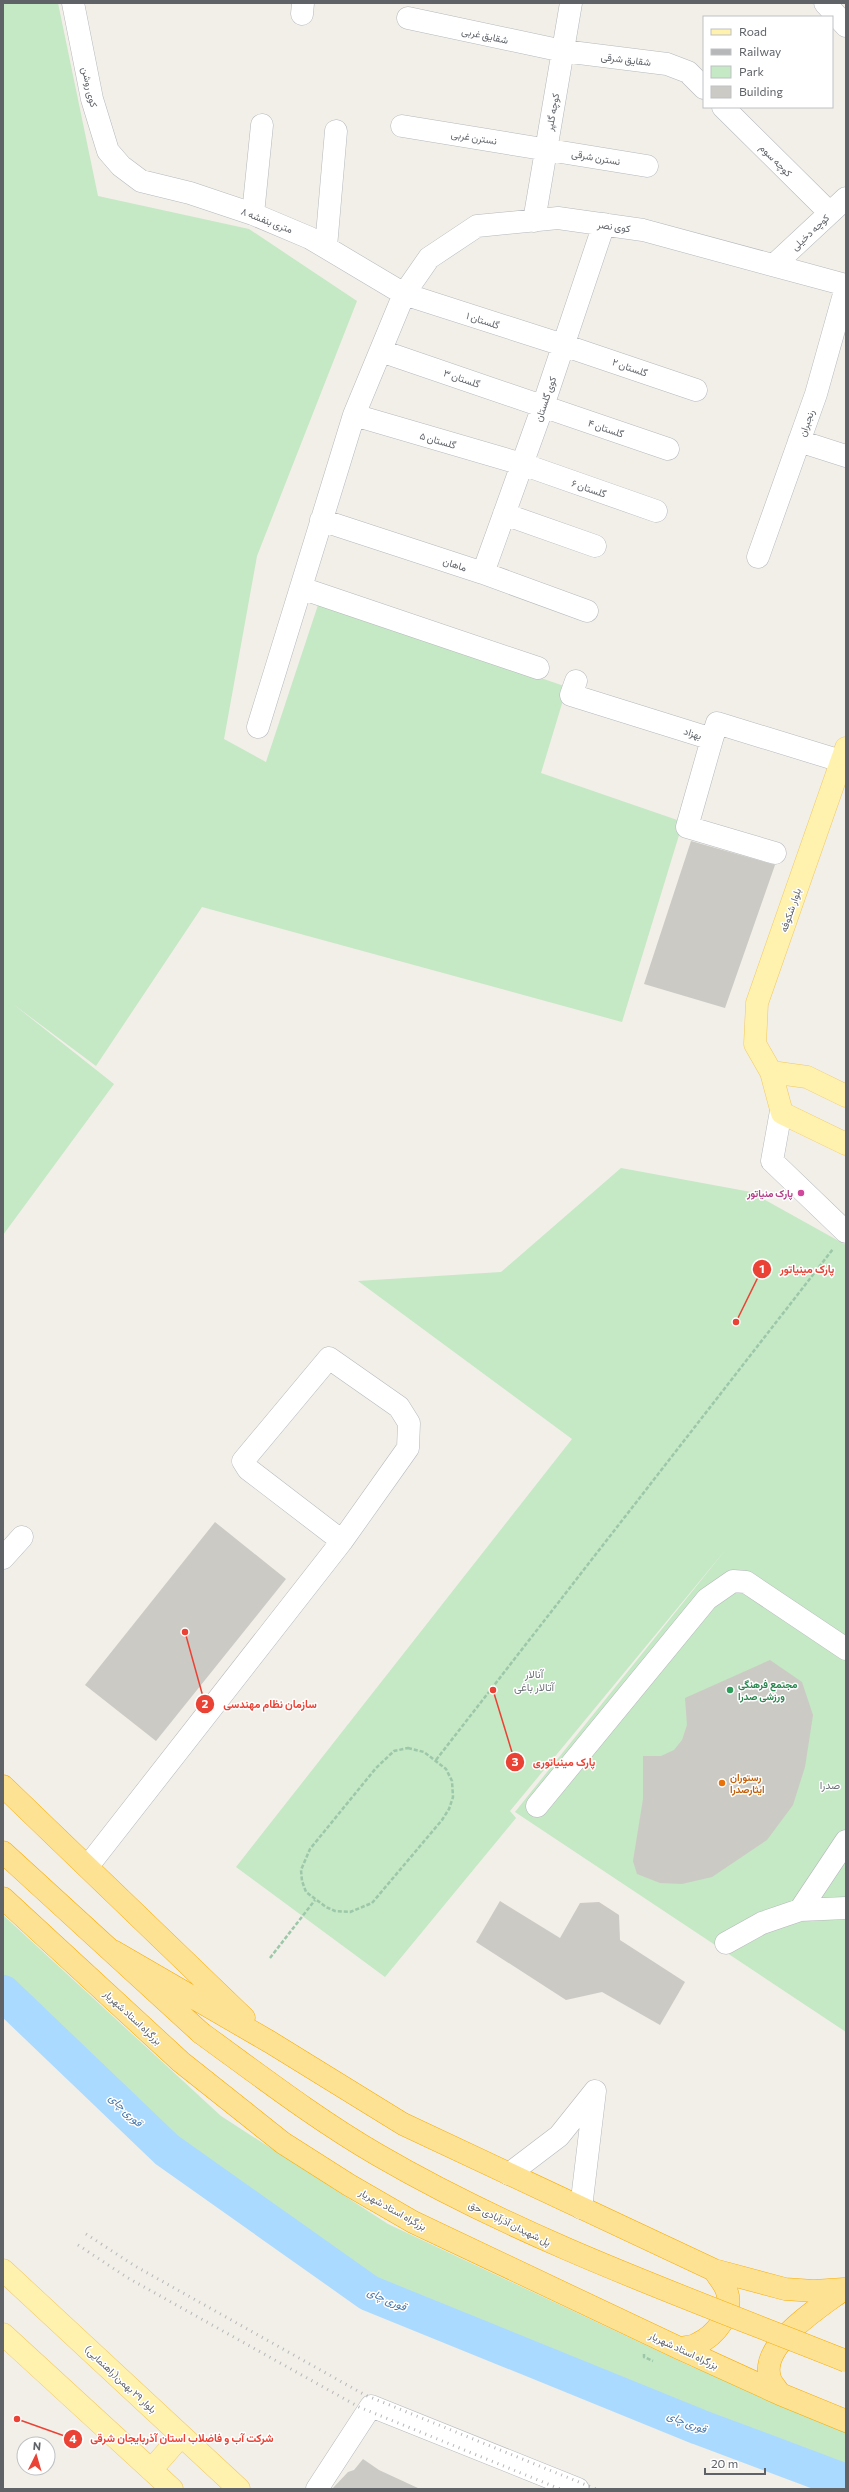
<svg xmlns="http://www.w3.org/2000/svg" width="849" height="2492" font-family="Commissioner,Vazirmatn,sans-serif">
<style>
.green{fill:#c5e8c5}
.lines{fill:none;stroke-linecap:round;stroke-linejoin:round}
.river{stroke:#aadaff;stroke-width:36}
.building{fill:#cccac5}
.minor-casing{stroke:#b5b8bc;stroke-width:23}
.major-casing{stroke:#f2c960;stroke-width:23}
.highway-casing{stroke:#f9ab00;stroke-width:23}
.path{stroke:#9cc7a9;stroke-width:2.5;stroke-dasharray:4 2;stroke-linecap:butt}
.minor{stroke:#fff;stroke-width:22}
.major{stroke:#fff2af;stroke-width:22}
.highway{stroke:#fde293;stroke-width:22}
.rail{stroke:#b6b7b8;stroke-width:3;stroke-dasharray:1 5;stroke-linecap:butt}
.highway-bridge-casing{stroke:#f9ab00;stroke-width:23;stroke-linecap:butt}
.highway-bridge{stroke:#fde293;stroke-width:22}
.hotel-dot{fill:#d1479c;stroke:#fff;stroke-width:1.5}
.leisure-dot{fill:#2e9e5b;stroke:#fff;stroke-width:1.5}
.food-dot{fill:#e8710a;stroke:#fff;stroke-width:1.5}
.labels{text-anchor:middle;stroke-width:3;stroke-linejoin:round;paint-order:stroke}
.street-label{font-size:10px;fill:#5f6368;stroke:#fff}
.hotel-label{font-size:10px;font-weight:bold;fill:#b23c85;stroke:#fff;text-anchor:end}
.leisure-label{font-size:10px;font-weight:bold;fill:#27864d;stroke:#fff;text-anchor:start}
.food-label{font-size:10px;font-weight:bold;fill:#c56008;stroke:#fff;text-anchor:start}
.neighbourhood-label{font-size:11px;fill:#70757a;stroke:#fff}
.water-label{font-size:11px;font-style:italic;fill:#4174aa;stroke:#fff}
.leader{fill:none;stroke:#ea4335;stroke-width:1.5}
.callout-dot{fill:#ea4335;stroke:#fff;stroke-width:1.5}
.mark-label{font-size:12px;text-anchor:middle;font-weight:bold;fill:#fff}
.callout-label{font-size:11px;text-anchor:middle;font-weight:bold;fill:#ea4335;stroke:#fff;stroke-width:3;stroke-linejoin:round;paint-order:stroke}
</style>
<rect width="100%" height="100%" fill="#f1efe8"/>
<path class="green" d="M3 3H58L98 196 249 229 357 301 257 556 224 739 266 762 319 602 567 687 541 773 683 822 622 1022 202 907 96 1066 13 1004 114 1084 3 1235Z
M621 1168 751 1192 846 1245V2032L515 1812 727 1548 510 1811 516 1818 385 1977 236 1867 572 1439 358 1281 501 1272Z
M3 1915 221 2116 388 2224 692 2367 846 2427V2477L359 2275 177 2147 3 1981Z"/>
<g class="lines">
<path class="river" d="M3 1993 167 2150 369 2293 699 2427 846 2482"/>
</g>
<path class="building" d="M691 841 775 865 725 1008 644 984Z
M215 1522 286 1579 156 1741 85 1685Z
M770 1660 802 1682 813 1715 805 1767 793 1805 767 1840 712 1877 682 1884 660 1883 637 1874 633 1861 643 1799V1756H661L674 1750 682 1740 687 1725 685 1698Z
M500 1901 560 1938 580 1903 599 1902 619 1915 620 1940 685 1982 660 2025 602 1992 566 2000 476 1942Z
M363 2459 379 2470 420 2489H332L348 2472 354 2470Z"/>
<g class="lines">
<g class="minor-casing">
<path id="minor" d="M73 3 92 99 108 151 121 166 141 181 190 193 253 214 310 238 404 294 563 345 696 390
M825 3 846 26
M302 14 303 3
M408 18 563 51 667 64 688 72 704 88
M723 107 830 213
M402 126 647 166
M253 214 262 125
M534 221 571 3
M326 247 336 131
M774 265 846 198
M381 351 668 449
M354 415 522 464 656 511
M799 441 846 456
M504 514 595 546
M321 520 483 573 587 611
M758 557 816 394 846 287
M483 573 543 406 604 224
M301 588 538 668
M576 681 571 695 712 739 717 723 841 761
M258 727 354 415 404 294 429 258 477 226 558 218 643 230 846 285
M712 739 687 827 775 853
M781 1111 772 1161 846 1232
M3 1558 22 1537
M537 1806 707 1599 733 1581 746 1582 846 1649
M88 1866 342 1541 408 1448 409 1423 399 1407 329 1358 243 1461 248 1469 342 1541
M800 1910 846 1841
M726 1943 762 1923 800 1910 846 1908
M509 2174 559 2136 595 2091 581 2208
M317 2489 371 2406 578 2489"/>
</g>
<g class="major-casing">
<path id="major" d="M846 748 757 1003 755 1044 771 1072 782 1113 846 1144
M771 1072 807 1077 846 1096
M3 2270 239 2489
M3 2334 172 2489
M151 2470 181 2436"/>
</g>
<g class="highway-casing">
<path id="highway" d="M3 1786 244 2018
M3 1852 201 2033
M3 1898 181 2062 283 2143 349 2185 413 2222 679 2348 780 2394 846 2421
M113 1951 270 2042 403 2124 714 2270 785 2289 814 2291 844 2289
M679 2348C685 2347 692 2347 697 2344 715 2336 734 2313 727 2292 725 2284 718 2277 714 2270
M780 2394C777 2389 771 2383 770 2378 759 2344 822 2306 844 2289"/>
</g>
<path class="path" d="M408 1748 424 1752 446 1769 452 1781 453 1797 449 1809 442 1820 372 1903 350 1912 335 1911 326 1907 306 1892 302 1881 301 1870 310 1849 376 1768 394 1751Z
M436 1760 833 1249
M270 1958 315 1900
M644 2354V2357L653 2361"/>
<use href="#minor" class="minor"/>
<use href="#major" class="major"/>
<use href="#highway" class="highway"/>
<path class="rail" d="M86 2234 135 2266 365 2395 596 2489
M78 2245 128 2278 359 2407 560 2489"/>
<g class="highway-bridge-casing">
<path id="highway-bridge" d="M201 2033C259 2075 316 2119 378 2155 526 2241 688 2298 846 2361"/>
</g>
<use href="#highway-bridge" class="highway-bridge"/>
</g>
<circle class="hotel-dot" cx="801" cy="1193" r="4"/>
<circle class="leisure-dot" cx="730" cy="1690" r="4"/>
<circle class="food-dot" cx="722" cy="1783" r="4"/>
<g class="labels">
<g class="street-label">
<text transform="translate(485 35) rotate(12)" y="4">شقایق غربی</text>
<text transform="translate(626 59) rotate(7)" y="4">شقایق شرقی</text>
<text transform="translate(90 87) rotate(77)" y="4">کوی روشن</text>
<text transform="translate(552 112) rotate(-80)" y="4">کوچه گلپر</text>
<text transform="translate(474 137) rotate(9)" y="4">نسترن غربی</text>
<text transform="translate(596 157) rotate(10)" y="4">نسترن شرقی</text>
<text transform="translate(776 160) rotate(45)" y="4">کوچه سوم</text>
<text transform="translate(267 220) rotate(21)" y="4">۸ متری بنفشه</text>
<text transform="translate(614 226) rotate(8)" y="4">کوی نصر</text>
<text transform="translate(810 232) rotate(-43)" y="4">کوچه دخیلی</text>
<text transform="translate(483 320) rotate(18)" y="4">گلستان ۱</text>
<text transform="translate(630 367) rotate(19)" y="4">گلستان ۲</text>
<text transform="translate(462 378) rotate(19)" y="4">گلستان ۳</text>
<text transform="translate(545 399) rotate(-71)" y="4">کوی گلستان</text>
<text transform="translate(806 423) rotate(-70)" y="4">رنجبران</text>
<text transform="translate(606 428) rotate(19)" y="4">گلستان ۴</text>
<text transform="translate(438 440) rotate(16)" y="4">گلستان ۵</text>
<text transform="translate(589 488) rotate(19)" y="4">گلستان ۶</text>
<text transform="translate(455 564) rotate(18)" y="4">ماهان</text>
<text transform="translate(693 733) rotate(18)" y="4">بهزاد</text>
<text transform="translate(790 910) rotate(-71)" y="4">بلوار شکوفه</text>
<text transform="translate(133 2017) rotate(43)" y="4">بزرگراه استاد شهریار</text>
<text transform="translate(393 2209) rotate(29)" y="4">بزرگراه استاد شهریار</text>
<text transform="translate(510 2223) rotate(26)" y="4">پل شهیدان آذرآبادی حق</text>
<text transform="translate(684 2350) rotate(25)" y="4">بزرگراه استاد شهریار</text>
<text transform="translate(121 2379) rotate(43)" y="4">بلوار ٢٩ بهمن(راهنمایی)</text>
</g>
<g class="hotel-label">
<text x="793" y="1197">پارک منیاتور</text>
</g>
<g class="leisure-label">
<text x="738" y="1688">مجتمع فرهنگی<tspan x="738" dy="12">ورزشی صدرا</tspan></text>
</g>
<g class="food-label">
<text x="730" y="1781">رستوران<tspan x="730" dy="12">ایثارصدرا</tspan></text>
</g>
<g class="neighbourhood-label">
<text x="534" y="1678">آنالار<tspan x="534" dy="13">آتالار باغی</tspan></text>
<text x="830" y="1789">صدرا</text>
</g>
<g class="water-label">
<text transform="translate(126 2110) rotate(44)" y="4">قوری چای</text>
<text transform="translate(387 2299) rotate(24)" y="4">قوری چای</text>
<text transform="translate(687 2422) rotate(22)" y="4">قوری چای</text>
</g>
</g>
<path class="leader" d="M736 1322L762 1269M185 1632L205 1704M493 1690L515 1762M17 2419L73 2439"/>
<g class="callout-dot">
<circle cx="736" cy="1322" r="4"/>
<circle cx="185" cy="1632" r="4"/>
<circle cx="493" cy="1690" r="4"/>
<circle cx="17" cy="2419" r="4"/>
<circle cx="762" cy="1269" r="10"/>
<circle cx="205" cy="1704" r="10"/>
<circle cx="515" cy="1762" r="10"/>
<circle cx="73" cy="2439" r="10"/>
</g>
<g class="mark-label">
<text x="762" y="1273">1</text>
<text x="205" y="1708">2</text>
<text x="515" y="1766">3</text>
<text x="73" y="2443">4</text>
</g>
<g class="callout-label">
<text x="807" y="1273">پارک مینیاتور</text>
<text x="270" y="1708">سازمان نظام مهندسی</text>
<text x="564" y="1766">پارک مینیاتوری</text>
<text x="182" y="2442">شرکت آب و فاضلاب استان آذربایجان شرقی</text>
</g>
<rect width="849" height="2492" fill="none" stroke="#5f6368" stroke-width="8"/>
<rect x="703" y="16" width="130" height="92" fill="#ffffff" stroke="#bfc1c3"/>
<rect x="711" y="29" width="20" height="6" fill="#fff2af" stroke="#bfc1c3"/>
<text x="739" y="36" font-size="12" fill="#5f6368">Road</text>
<rect x="711" y="49" width="20" height="6" fill="#b6b7b8" stroke="#bfc1c3"/>
<text x="739" y="56" font-size="12" fill="#5f6368">Railway</text>
<rect x="711" y="66" width="20" height="12" fill="#c5e8c5" stroke="#bfc1c3"/>
<text x="739" y="76" font-size="12" fill="#5f6368">Park</text>
<rect x="711" y="86" width="20" height="12" fill="#cccac5" stroke="#bfc1c3"/>
<text x="739" y="96" font-size="12" fill="#5f6368">Building</text>
<g transform="translate(36 2456) rotate(5)"><circle r="19" fill="#ffffff" stroke="#bfc1c3"/>
<path d="M0-3L7 15L0 10L-7 15Z" fill="#ea4335"/>
<text y="-6" font-size="11" font-weight="bold" text-anchor="middle" fill="#5f6368">N</text>
</g>
<path d="M705 2468v6h60v-6" fill="none" stroke="#5f6368" stroke-width="2"/>
<text x="711" y="2468" font-size="12" fill="#5f6368" stroke="#ffffff" stroke-width="3" paint-order="stroke">20 m</text>
</svg>
